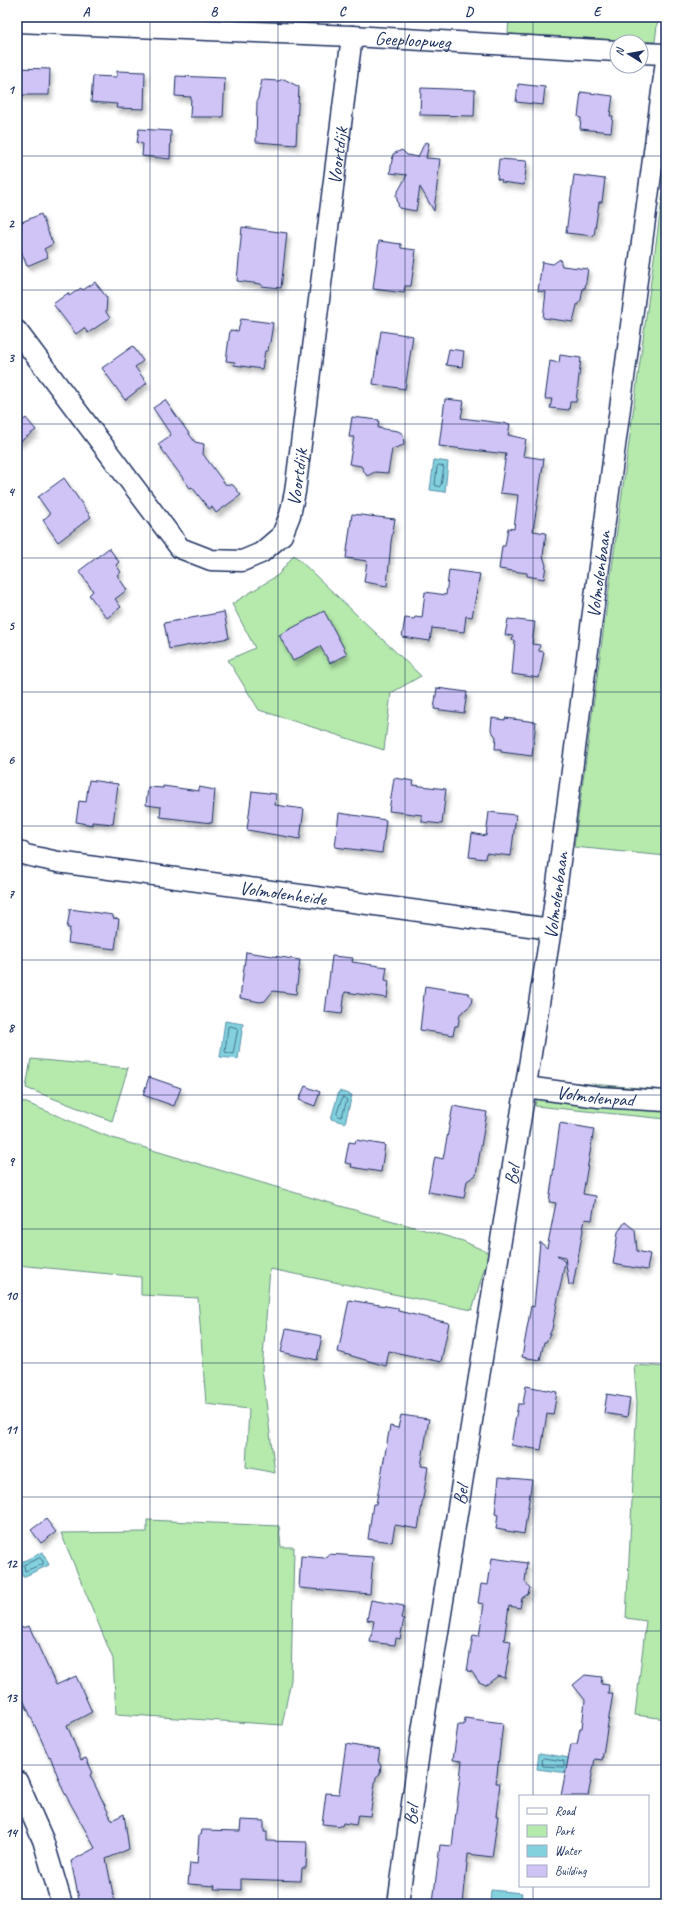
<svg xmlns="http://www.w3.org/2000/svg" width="683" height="1921" font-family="Caveat,sans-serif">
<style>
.green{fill:#b5eaac;stroke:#688c85}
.water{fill:#82d1dd;stroke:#5990aa}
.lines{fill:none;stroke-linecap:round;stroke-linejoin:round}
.shore{stroke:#447091;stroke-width:1}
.building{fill:#d0c4f6;stroke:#1b2f5e;filter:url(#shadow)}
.minor-casing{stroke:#1b2f5e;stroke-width:23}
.minor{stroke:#fff;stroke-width:20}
.grid{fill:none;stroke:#1b2f5e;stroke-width:1;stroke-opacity:0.55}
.labels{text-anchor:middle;stroke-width:3.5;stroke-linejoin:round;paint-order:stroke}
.street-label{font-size:19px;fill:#1b2f5e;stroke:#fff}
.neatline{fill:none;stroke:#1b2f5e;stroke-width:1.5}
.grid-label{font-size:13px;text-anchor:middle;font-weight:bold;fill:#1b2f5e}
</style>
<defs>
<filter id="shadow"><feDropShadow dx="2.5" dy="4.5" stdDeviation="2" flood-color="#0004"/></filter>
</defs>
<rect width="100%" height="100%" fill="#fff"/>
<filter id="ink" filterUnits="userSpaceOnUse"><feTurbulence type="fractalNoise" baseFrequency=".025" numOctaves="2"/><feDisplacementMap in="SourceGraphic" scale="8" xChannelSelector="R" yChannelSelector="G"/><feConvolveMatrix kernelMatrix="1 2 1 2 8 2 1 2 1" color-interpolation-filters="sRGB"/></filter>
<g filter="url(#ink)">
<path class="green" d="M509 17H658L655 42 508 34Z
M666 170V856L574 847Z
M294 555 421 676 391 693 384 750 259 710 228 660 255 648 232 604 278 575Z
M31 1059 128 1068 112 1121 26 1088Z
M540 1080 666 1090V1119L535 1106Z
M17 1099 109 1137 316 1199 463 1241 489 1253 472 1310 270 1269 262 1369 275 1473 246 1467 249 1409 206 1404 198 1298 141 1295V1277L17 1265Z
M634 1365 666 1367V1719L635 1715 646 1621 626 1618 637 1403Z
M147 1520 279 1526 281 1547H294L291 1680 282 1725 116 1714 113 1659 61 1533 147 1532Z"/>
<path class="water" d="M434 460 448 462 445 492 430 490Z
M225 1021 243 1024 238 1059 220 1057Z
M339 1091 352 1095 345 1123 331 1119Z
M43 1552 49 1565 23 1577 17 1564Z
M539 1753 570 1758 568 1773 537 1769Z
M491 1890 522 1893 520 1904H490Z"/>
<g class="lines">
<path class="shore" d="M439 465 444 467 441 485 439 487 435 485 437 467Z
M230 1026 238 1028 233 1054 225 1052 228 1027Z
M343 1097 347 1100 342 1116 340 1117 337 1114Z
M40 1558 43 1561V1564L25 1571 24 1565Z
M544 1758 564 1761V1767L543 1766 542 1760Z"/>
</g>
<path class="building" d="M17 68 50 69 49 95H17Z
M117 71 145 72 144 109 116 108 117 104 91 102 93 76 117 77Z
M176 76 225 78 223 117H190L191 97 175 96Z
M284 79 299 87 296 145 256 142 257 102 262 80 278 81Z
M518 84 545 87 543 105 516 102Z
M421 88 475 90 474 116 420 115Z
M581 92 613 96 610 116H613L611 132 580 129 581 118 578 117Z
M139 129 171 131 170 159 142 156 143 144 137 143Z
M425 142 429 143 426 158 440 159 434 211 420 187 416 211 399 208 396 195 407 175 390 173 393 154 402 150 407 155 418 157Z
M499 159 527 161 524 185 501 182 502 180 497 179Z
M574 175 605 179 602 202H599L594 236 566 233Z
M41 214 53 244 44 249 48 257 27 266 17 241V224Z
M242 227 287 233 281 288 261 286V284L237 281Z
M379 241 401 244V248L416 250 411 286H405L404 293 373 289Z
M560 259 562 266 588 269 585 288H583L581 300 577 305 573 322 543 318 546 292 538 291 542 262 553 264Z
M95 282 107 298 106 312 110 318 88 333 84 328 76 334 53 304 68 293 69 296 81 288 83 290Z
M241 319 273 323 270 343H269L268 351H265L262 369 234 365 235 362 226 361 230 330 238 331Z
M381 331 413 336 405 389 373 384Z
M133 346 143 361 135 367 147 383 125 400 102 368Z
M449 349 464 351 462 367 446 365Z
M560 355 581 358 576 402H570L569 410 550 408 552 399H545L550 361 559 363Z
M445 399 464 401 461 418 510 424 508 435 526 439 523 456 544 459 533 531 546 533 543 556 546 565 544 579 527 576V573L499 569 502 546H505L508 528 514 529 518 495 500 493 506 454 439 446Z
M165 400 195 442 204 444 203 454 225 484 233 485 241 495 216 513 212 507 209 509 192 487 190 488 158 444 171 435 153 408Z
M352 417 379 420 378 428 398 431 403 434 404 445 392 449 388 473 375 472 367 476 361 466 349 464 354 437H349Z
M26 418 36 430 17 444V425Z
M64 478 91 517 58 542 43 520 50 514 38 497Z
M352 514 395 519 391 542 387 586 364 582 367 561 346 558Z
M109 548 119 562 116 565 121 572 117 575 127 590 115 599 121 607 107 618 89 595 93 591 79 571Z
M449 570 480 574 472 617 466 616 464 632 432 628 430 641 402 637 405 618 414 619 415 617 422 618 425 592 446 595Z
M324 611 347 654 330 663 320 646 293 661 279 635Z
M224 612 229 638 169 649 164 623Z
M508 619 535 622 532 644 540 645 539 651 544 652 539 678 512 674 515 640H512L513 636 505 635Z
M437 688 467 692 464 713 434 709Z
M492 718 505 720V718L536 722 532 756 501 752V749H495L496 737 491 730Z
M394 778 414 781 413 785 446 789 442 824 422 822V815L389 811Z
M89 780 118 784 113 824 92 822V825L76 822 79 801 86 802Z
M163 786 199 791V787L215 790 212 823 160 817 161 807 146 805 148 787 163 788Z
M252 791 276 794 275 805 304 809 300 839 247 830Z
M489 812 516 815 511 856 486 853 485 859 469 857 472 833 486 836Z
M339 813 386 820 382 853 335 847Z
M70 909 113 915V918L119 919 115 949 68 943 70 928H67Z
M246 952 300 960 296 994 273 991 265 1001 260 1002 240 998Z
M332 956 353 958 352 962 387 967 385 980 389 981 387 998 345 992 342 1014 325 1012Z
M425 986 468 993 472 998 471 1005 460 1014 458 1026H455L453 1035 420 1030Z
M149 1077 181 1088 174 1106 143 1095Z
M305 1086 320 1092 315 1106 299 1100Z
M453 1106 487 1112 476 1175 467 1181 464 1198 428 1192 435 1157 443 1159Z
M560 1123 594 1129 583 1194 596 1196 592 1220 585 1219 573 1285H569L565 1257 557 1255 565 1262 552 1329 546 1342H544L540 1360 522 1357 531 1306 534 1307 540 1242 547 1248 556 1203 549 1202Z
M356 1140 385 1145 381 1172 351 1167 352 1164 345 1163 349 1142 355 1143Z
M625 1222 635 1230 637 1251 650 1254 647 1270 613 1264 618 1232Z
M349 1300 398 1308V1311L449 1323 441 1362 389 1351 386 1366 338 1352Z
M286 1329 322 1336 317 1360 281 1352Z
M526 1386 557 1392 553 1415 547 1414 541 1450 511 1445 518 1404H523Z
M607 1394 630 1398 627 1417 604 1413Z
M401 1415 429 1419 421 1466 428 1467 418 1529 395 1525 392 1542 368 1539 373 1504H376L390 1426 398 1428Z
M499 1477 532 1480 524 1534 496 1529 498 1515 495 1514Z
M46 1519 56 1532 41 1543 31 1530Z
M328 1554 373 1557 370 1594 299 1588 301 1556 325 1558 328 1557Z
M492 1558 527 1563 525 1582 530 1588 528 1594 522 1598 520 1608 509 1606 504 1640 511 1641 505 1678 498 1676 486 1685 479 1682 472 1672 467 1671 473 1635 479 1636 484 1604 478 1603 481 1584 488 1585Z
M371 1600 404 1606 401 1618 404 1619 400 1639 396 1638 395 1645 370 1642 374 1621 367 1620Z
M29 1626 56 1685 76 1676 92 1712 67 1725 81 1760 86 1758 93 1773 90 1775 112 1820 124 1814 129 1849 106 1859 115 1904H80L71 1861 95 1848 63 1790 50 1756 49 1757 17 1686V1629Z
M585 1675 602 1677 601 1684 609 1685 608 1693H613L602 1760 595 1759 588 1796H561L571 1744H577L580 1728H582L585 1700 573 1685Z
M465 1718 503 1723 496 1783H500L496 1816H498L492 1857 468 1854 463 1904H435L433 1902 440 1845 452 1846 462 1761 453 1760 458 1725H464Z
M346 1744 380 1750 378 1761 381 1766 380 1774 376 1777 370 1816 358 1815 356 1825 343 1823 342 1826 322 1824 326 1793 339 1794Z
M241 1820 264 1821V1832H267V1841L307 1842 306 1868H302L301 1881 241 1879V1890L214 1889 215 1886 188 1884 190 1863 197 1864 199 1835H201L202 1830 240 1831Z"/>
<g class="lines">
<g class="minor-casing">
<g id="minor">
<path id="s1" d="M17 22 352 36 617 51"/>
<path d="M641 53 666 54"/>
<path id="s2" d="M17 331 180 548 211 560 242 561 261 553 282 535 290 515 295 492 352 36"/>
<path id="s3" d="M17 850 26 855 58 862 551 929"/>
<path id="s4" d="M526 1087 599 1097 666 1101"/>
<path d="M17 1781 43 1840 62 1904"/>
<path id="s5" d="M398 1904 421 1738 551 929 666 61"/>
</g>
</g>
<use href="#minor" class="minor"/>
</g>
</g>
<path class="grid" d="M150 17V1904M278 17V1904M405 17V1904M533 17V1796M17 156H666M17 290H666M17 424H666M17 558H666M17 692H666M17 826H666M17 960H666M17 1095H666M17 1229H666M17 1363H666M17 1497H666M17 1631H666M17 1765H666M533 1886V1904"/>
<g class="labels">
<g class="street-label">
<text dy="7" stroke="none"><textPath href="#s1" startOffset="396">Geeploopweg</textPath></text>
<text dy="7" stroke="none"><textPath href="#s2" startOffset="768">Voortdijk</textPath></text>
<text dy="7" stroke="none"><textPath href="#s2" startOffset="444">Voortdijk</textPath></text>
<text dy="7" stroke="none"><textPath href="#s5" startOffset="1345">Volmolenbaan</textPath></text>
<text dy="7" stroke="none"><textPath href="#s3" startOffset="270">Volmolenheide</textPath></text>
<text dy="7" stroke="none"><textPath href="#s5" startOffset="1021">Volmolenbaan</textPath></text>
<text dy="7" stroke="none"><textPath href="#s4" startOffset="70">Volmolenpad</textPath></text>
<text dy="7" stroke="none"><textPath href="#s5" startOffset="738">Bel</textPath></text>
<text dy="7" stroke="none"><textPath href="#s5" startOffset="414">Bel</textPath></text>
<text dy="7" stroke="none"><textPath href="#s5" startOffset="90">Bel</textPath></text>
</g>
</g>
<rect width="683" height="1921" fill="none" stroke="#fff" stroke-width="44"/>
<rect x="519" y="1795" width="130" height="92" fill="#ffffff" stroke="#a4acbf"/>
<rect x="527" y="1808" width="20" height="6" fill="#ffffff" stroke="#a4acbf"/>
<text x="555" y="1815" font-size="12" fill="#1b2f5e">Road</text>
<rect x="527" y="1825" width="20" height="12" fill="#b5eaac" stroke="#a4acbf"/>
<text x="555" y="1835" font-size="12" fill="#1b2f5e">Park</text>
<rect x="527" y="1845" width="20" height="12" fill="#82d1dd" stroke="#a4acbf"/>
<text x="555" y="1855" font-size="12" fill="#1b2f5e">Water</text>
<rect x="527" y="1865" width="20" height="12" fill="#d0c4f6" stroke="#a4acbf"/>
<text x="555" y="1875" font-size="12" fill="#1b2f5e">Building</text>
<g transform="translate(629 54) rotate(281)"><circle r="19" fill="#ffffff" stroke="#a4acbf"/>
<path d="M0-3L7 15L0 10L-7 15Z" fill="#1b2f5e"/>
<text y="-6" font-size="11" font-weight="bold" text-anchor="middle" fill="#1b2f5e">N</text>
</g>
<rect x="22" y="22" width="639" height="1877" class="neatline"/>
<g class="grid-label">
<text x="86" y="16">A</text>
<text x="214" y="16">B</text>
<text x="342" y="16">C</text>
<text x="469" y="16">D</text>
<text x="597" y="16">E</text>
<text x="11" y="94">1</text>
<text x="11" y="228">2</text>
<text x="11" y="362">3</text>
<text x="11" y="496">4</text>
<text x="11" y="630">5</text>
<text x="11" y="764">6</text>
<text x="11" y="898">7</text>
<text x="11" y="1032">8</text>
<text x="11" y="1166">9</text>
<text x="11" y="1300">10</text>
<text x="11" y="1434">11</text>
<text x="11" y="1568">12</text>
<text x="11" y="1702">13</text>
<text x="11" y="1837">14</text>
</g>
</svg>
